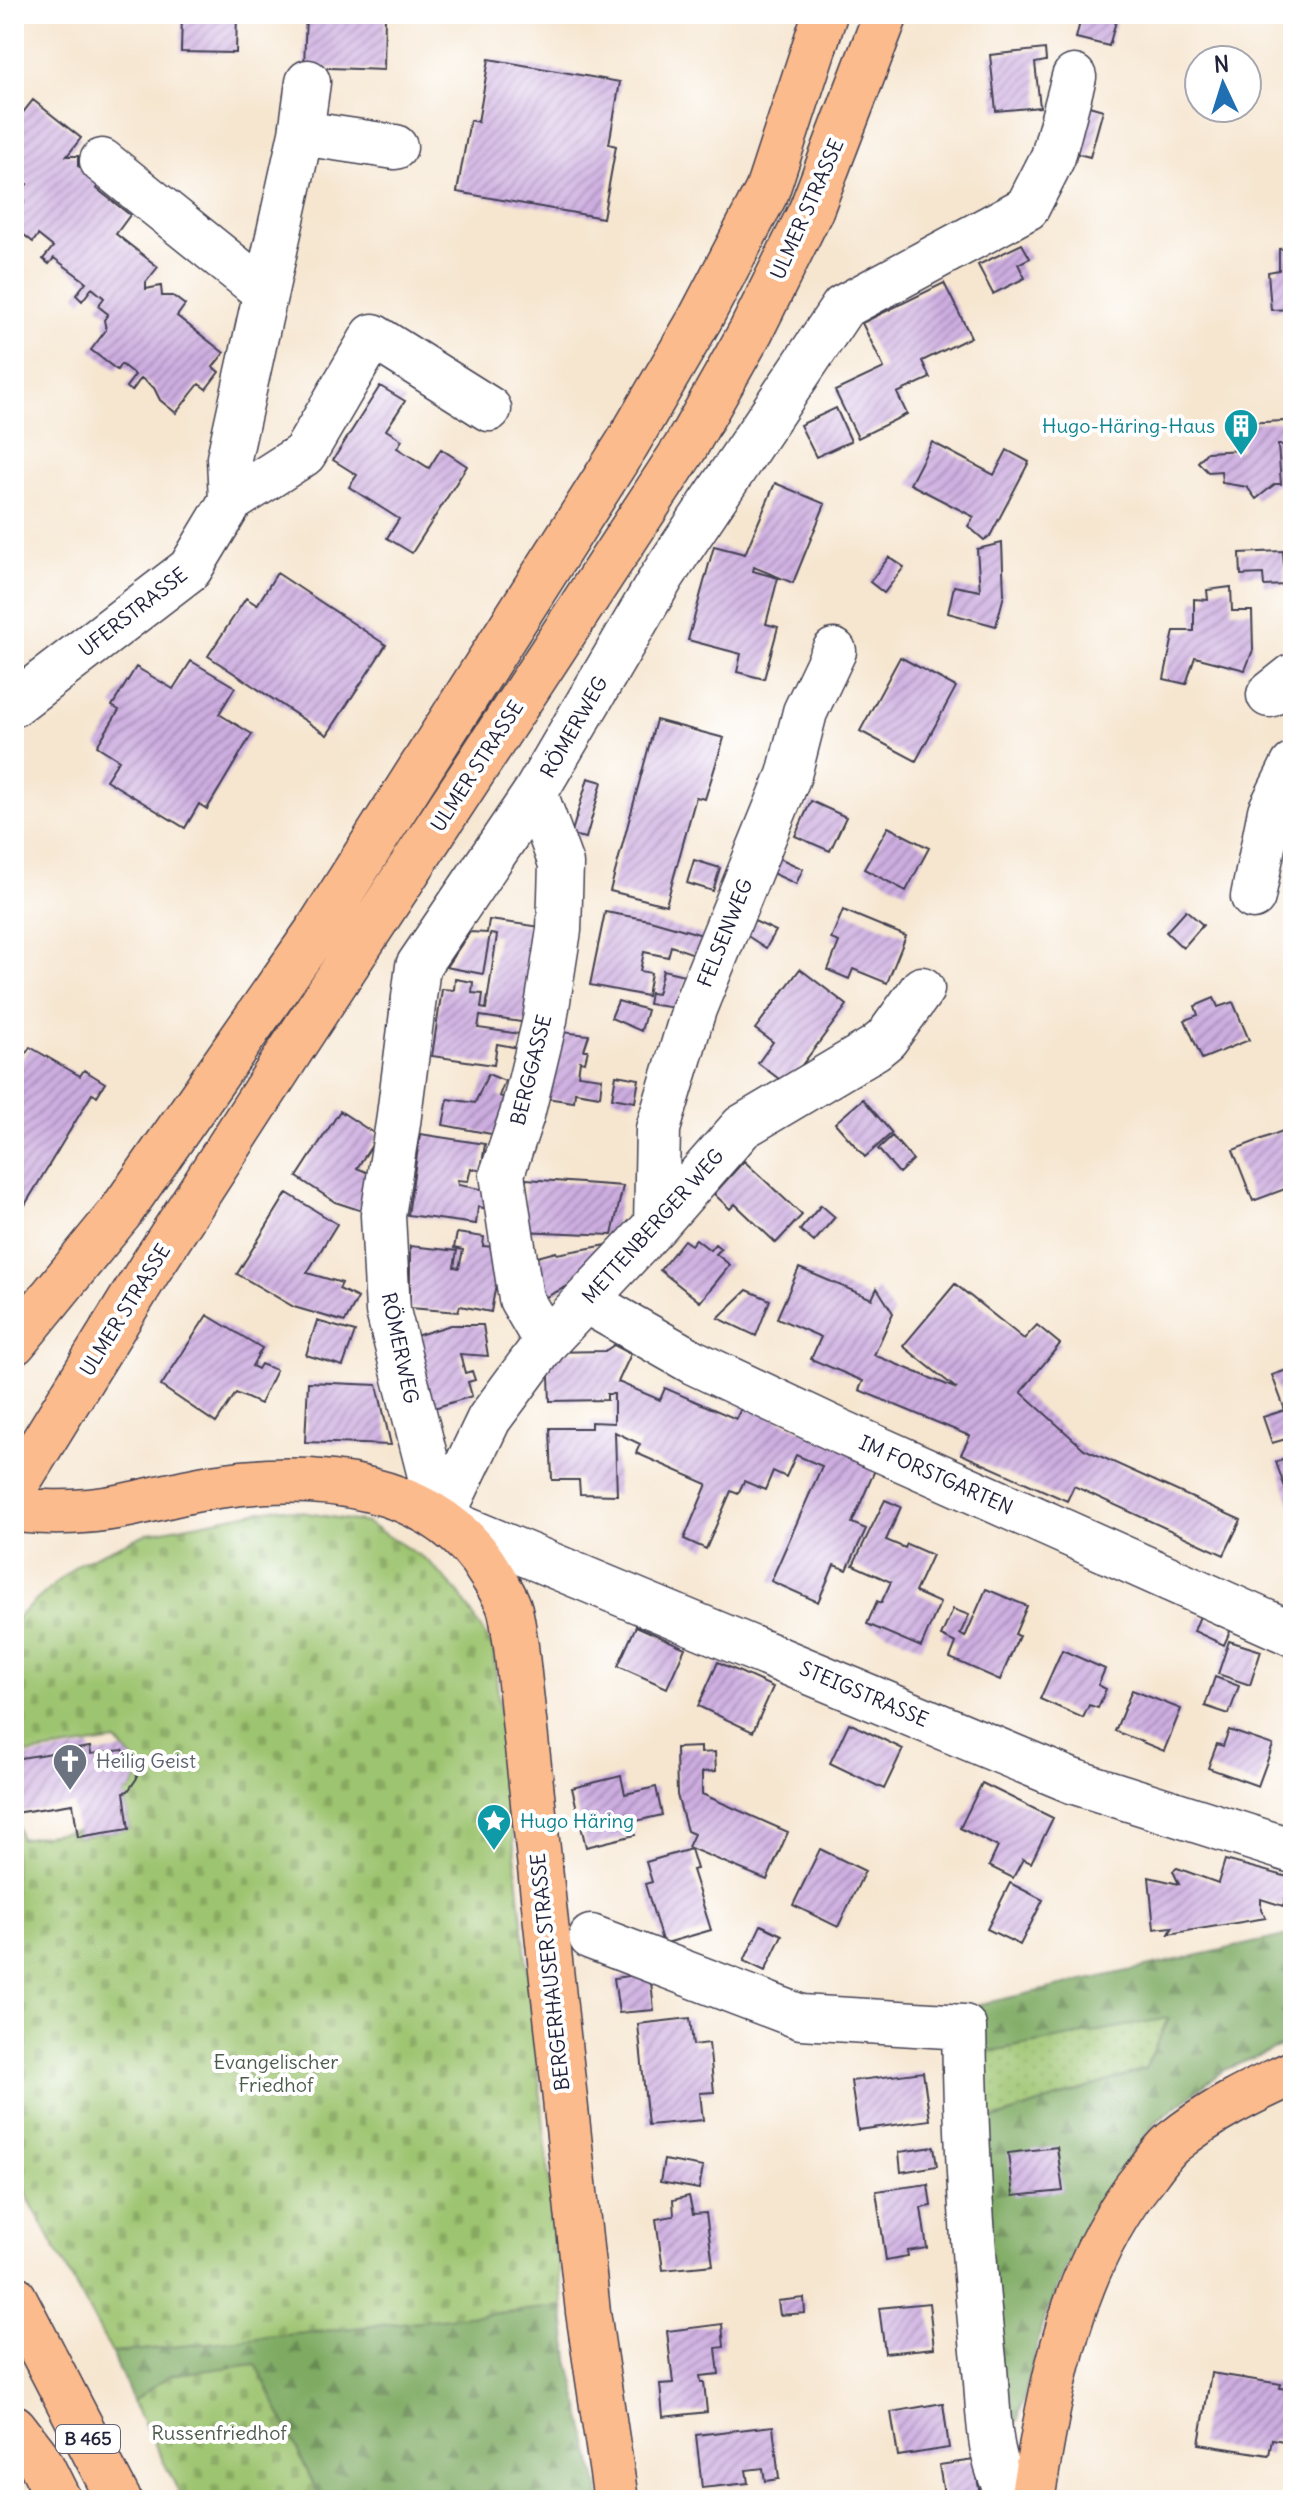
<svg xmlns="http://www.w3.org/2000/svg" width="1307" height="2514" font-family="Delius,sans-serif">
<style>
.grass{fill:url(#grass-dots);stroke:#607355;stroke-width:2}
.forest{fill:url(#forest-firs);stroke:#50664e;stroke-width:2}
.cemetery{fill:url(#cemetery-stones);stroke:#607355;stroke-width:2}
.building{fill:url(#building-hatch)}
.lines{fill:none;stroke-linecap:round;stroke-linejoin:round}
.minor-casing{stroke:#423f51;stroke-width:47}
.major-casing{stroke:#423f51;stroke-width:47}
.minor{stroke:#fff;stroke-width:44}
.major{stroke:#fbbb8d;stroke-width:44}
.labels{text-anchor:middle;stroke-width:8;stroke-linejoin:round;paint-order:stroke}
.shield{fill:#fff;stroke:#646476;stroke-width:2}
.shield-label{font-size:18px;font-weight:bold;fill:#22223b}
.street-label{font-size:20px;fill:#22223b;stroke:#fff}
.culture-label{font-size:20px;fill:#0d838f;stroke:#fff;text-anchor:end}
.worship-label{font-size:20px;fill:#5b616d;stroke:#fff;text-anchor:start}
.park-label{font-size:20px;fill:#4d5b4d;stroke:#fff}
</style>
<defs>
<pattern id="grass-dots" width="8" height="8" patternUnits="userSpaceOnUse" patternTransform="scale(2)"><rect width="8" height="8" fill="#9dc46f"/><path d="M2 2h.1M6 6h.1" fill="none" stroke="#87a861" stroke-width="1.8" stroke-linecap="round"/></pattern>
<pattern id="forest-firs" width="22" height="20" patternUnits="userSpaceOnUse" patternTransform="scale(2)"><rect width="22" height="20" fill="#7eaa62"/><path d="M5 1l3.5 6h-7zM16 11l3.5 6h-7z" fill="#678a52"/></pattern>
<pattern id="cemetery-stones" width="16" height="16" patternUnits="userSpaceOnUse" patternTransform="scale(2)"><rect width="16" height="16" fill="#9dc46f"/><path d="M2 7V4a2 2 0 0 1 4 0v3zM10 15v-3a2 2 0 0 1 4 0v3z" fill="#87a861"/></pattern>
<pattern id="building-hatch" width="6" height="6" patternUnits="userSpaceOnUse" patternTransform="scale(2)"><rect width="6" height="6" fill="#cdade0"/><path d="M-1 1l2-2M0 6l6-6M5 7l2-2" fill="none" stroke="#a68cb7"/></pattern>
</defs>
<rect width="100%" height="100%" fill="#fff"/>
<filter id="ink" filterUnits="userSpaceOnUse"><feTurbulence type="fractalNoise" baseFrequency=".0125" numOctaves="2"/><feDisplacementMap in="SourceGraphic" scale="16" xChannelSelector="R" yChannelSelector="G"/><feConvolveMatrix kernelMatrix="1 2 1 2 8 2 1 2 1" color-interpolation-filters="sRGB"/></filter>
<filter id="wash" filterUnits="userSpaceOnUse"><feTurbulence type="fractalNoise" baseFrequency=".006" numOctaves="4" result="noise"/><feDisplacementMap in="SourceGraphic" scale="32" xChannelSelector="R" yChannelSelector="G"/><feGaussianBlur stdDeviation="1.8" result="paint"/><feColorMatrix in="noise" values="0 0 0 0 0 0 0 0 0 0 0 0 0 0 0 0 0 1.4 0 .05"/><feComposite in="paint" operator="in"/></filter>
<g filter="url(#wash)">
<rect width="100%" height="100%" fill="#f6e6d0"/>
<path class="grass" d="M1169 2017 1145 2069 979 2124 975 2054Z"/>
<path class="forest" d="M1293 1934V2042L1224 2070 1156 2122 1094 2205 1042 2324 1018 2421 1000 2422 979 2124 1145 2069 1169 2018 975 2054 972 2006Z
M563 2306 569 2359 601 2500H321L256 2364 170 2375 133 2401 112 2353Z"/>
<path class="cemetery" d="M277 1508 367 1523 428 1561 459 1593 493 1648 563 2306 112 2353 25 2192 14 2122V1819L17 1818 20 1839 77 1830 78 1837 129 1829 124 1792H129L138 1778 135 1761 116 1741 14 1756V1620L79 1563 148 1533Z
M256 2364 321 2500H183L133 2401 170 2375Z"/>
<g id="blocks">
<path class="building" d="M182 14H237L236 53 181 52Z
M306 14H385L384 70 304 67Z
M1082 14H1118L1109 46 1076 38Z
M1045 49 1046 61 1035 63 1040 107 996 111 990 55Z
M489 59 620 82 609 144 616 146 603 218 457 192 470 120 478 122Z
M33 100 81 138 67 156H78V166L104 178 96 188 130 215 116 234 158 267 146 282V289L161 286 162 296H173L185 305 177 316 224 353 213 367 219 372 206 389 199 384 176 413 160 400 154 388 141 378 132 391 126 387 135 375 121 364 117 370 91 350 106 330 104 320 108 314 98 306 104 298 92 288 82 301 76 295 86 282 54 258 49 264 43 259 53 247 38 235 33 242 14 227V215L24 203 22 191 27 184 19 178 25 171 14 162V148L25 134 14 124Z
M1082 104 1103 110 1090 157 1070 152Z
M1022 244 1030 258 1018 264 1025 278 993 294 978 265Z
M1293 248V309L1271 310 1268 272 1279 270V249Z
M944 283 971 337 922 361 930 378 897 393 907 414 858 438 835 391 884 368 862 323Z
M380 386 405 401 386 430 402 440 397 448 429 468 441 449 467 466 412 553 387 538 399 519 349 487 357 475 333 460Z
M836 408 851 441 816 457 800 425Z
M1284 421 1292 427 1287 432 1288 445H1278L1281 484H1275L1256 499 1247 487 1222 483 1221 471 1208 472 1198 462 1207 452 1241 450V423Z
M932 442 994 475 1007 450 1029 462 990 536 984 540 968 526 974 517 910 484Z
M775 483 825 504 793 583 754 567 753 571 778 578 766 624 778 627 764 679 737 672 741 654 688 640 714 546 745 554Z
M1002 543 1004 595 996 626 948 613 954 586 980 591 977 549Z
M1283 551 1285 585 1264 586 1263 574 1241 575 1240 553Z
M889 557 904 567 884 593 870 582Z
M277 573 386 645 327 735 208 656 246 598 257 605Z
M1231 587 1232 611H1252L1253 650 1245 670 1195 657 1186 684 1164 679 1174 631H1194V599L1208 600 1207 590Z
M900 657 956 687 916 761 860 731Z
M191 661 235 687 219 714 252 734 207 809 199 804 185 828 106 780 119 760 97 746 119 710 112 706 136 667 173 689Z
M656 720 724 738 705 799 696 797 666 905 610 891Z
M588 778 602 782 586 838 571 835Z
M811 801 846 817 830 851 795 836Z
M888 827 929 848 906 891 864 869Z
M777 857 803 869 796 884 770 872Z
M694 860 720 868 713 891 687 883Z
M843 910 906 936 887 983 853 969 849 979 828 970 839 942 831 939Z
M1186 910 1203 925 1183 948 1166 932Z
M605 912 650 920 706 936 700 956 671 946 668 957 644 952 640 971 651 973 647 996 590 985Z
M750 919 776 931 766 948 743 933Z
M489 920 549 928 535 1024 480 1016 478 1028 521 1034 519 1048 497 1044 494 1065 432 1056 442 989 454 990 455 979 473 982 472 993 483 994 481 1008 486 1009 497 935 490 934 483 974 446 967 470 932 487 933Z
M800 969 847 1005 787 1085 758 1063 773 1042 755 1029Z
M663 970 688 976 675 1008 648 1004 650 993 657 994Z
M1214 998 1218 1007 1233 1002 1249 1040 1202 1059 1185 1020 1198 1015 1195 1006Z
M618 1001 647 1010 641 1031 611 1018Z
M552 1031 589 1035 584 1050H588L585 1062 580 1061 578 1075 602 1078 600 1096 575 1092 574 1102 538 1097Z
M30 1047 80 1076 84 1070 105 1083 97 1096 92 1094 14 1223V1066L17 1068Z
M488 1074 505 1081 499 1096 510 1100 502 1136 443 1125 448 1099 475 1103Z
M616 1075 639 1079 635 1102 612 1098Z
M863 1099 892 1133 865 1157 835 1123Z
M340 1111 378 1136 357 1168 373 1175 368 1213 335 1202 297 1177Z
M1293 1127V1186L1253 1201 1233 1150Z
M420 1134 485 1144 481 1171 471 1168 468 1181 457 1180 458 1185 486 1190 485 1209 478 1206 476 1224 408 1215Z
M892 1136 913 1160 899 1173 878 1149Z
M744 1161 802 1215 776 1243 735 1204 730 1209 714 1194Z
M526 1179 623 1186 612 1235 522 1231Z
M287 1193 337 1224 307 1273 342 1283 339 1289 358 1298 345 1322 294 1307 237 1274Z
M821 1205 835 1217 814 1242 800 1230Z
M457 1233 484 1237 483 1246 494 1247 497 1278 491 1312 460 1306 458 1312 410 1308V1246L457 1251 454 1267 459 1268 463 1250 454 1248Z
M696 1239 710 1250 715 1244 721 1249 716 1254 730 1265 700 1302 660 1270 684 1240 691 1245Z
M607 1245 608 1263 604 1268 538 1301 530 1259 556 1252 557 1254Z
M799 1268 872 1299 877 1288 893 1313 874 1355 957 1389 903 1346 955 1284 1024 1339 1037 1325 1060 1344 1021 1392 1084 1449 1241 1520 1224 1555 1074 1486 1067 1501 961 1454 970 1436 859 1390 863 1381 811 1359 821 1337 777 1318Z
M747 1290 770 1300 756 1336 718 1318Z
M207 1315 262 1348 252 1366 258 1369 261 1364 276 1370 260 1404 236 1393 216 1423 161 1386Z
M317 1321 355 1332 343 1366 306 1355Z
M451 1325H483L488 1356 460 1354 465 1373 472 1371 475 1380 468 1382 472 1396 431 1409 409 1338Z
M614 1345 631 1354 618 1382 660 1400 665 1388 736 1419 743 1404 878 1463 852 1523 866 1529 847 1570 834 1565 818 1602 771 1581 822 1466 796 1455 786 1477 773 1471 765 1490 744 1481 738 1494 731 1491 706 1549 684 1539 707 1484 636 1453 640 1444 615 1432 617 1495 580 1494 579 1480H552L550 1428H591V1422L614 1423V1394H607V1400L550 1401 548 1352 605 1351Z
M1293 1368V1437L1272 1443 1263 1417 1285 1410 1272 1375Z
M308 1382 377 1385 391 1445 305 1442Z
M1293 1457V1511L1276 1462Z
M885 1500 901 1507 886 1540 905 1548 907 1544 932 1555 915 1592 940 1603 921 1647 867 1624 877 1601 881 1603 891 1582 853 1565Z
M986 1589 1027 1606 1015 1634 1019 1636 1000 1680 950 1658 956 1643 941 1636 953 1609 969 1615 960 1634 965 1637Z
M1200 1616 1231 1629 1224 1645 1194 1631Z
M636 1626 685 1648 667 1688 618 1666Z
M1229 1641 1261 1651 1250 1685 1218 1674Z
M1062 1650 1105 1669 1098 1685 1106 1689 1098 1708 1089 1705 1083 1718 1040 1699Z
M718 1662 773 1687 753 1732 698 1706Z
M1215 1677 1239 1686 1229 1714 1205 1706Z
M1132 1690 1181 1709 1164 1751 1115 1731Z
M849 1723 903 1749 884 1789 830 1763Z
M1229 1730 1273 1745 1258 1786 1208 1768 1217 1744 1223 1746Z
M90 1747 91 1754 123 1750 135 1761 137 1778 128 1791 124 1792 129 1829 78 1837 73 1804 14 1813V1759Z
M701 1747V1753L715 1752 716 1771 702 1772V1794L788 1832 767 1880 688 1847 694 1834 687 1831 677 1795 676 1748Z
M621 1776 625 1794 656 1787 662 1815 632 1822 635 1835 586 1847 572 1788Z
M982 1783 1053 1818 1031 1863 1023 1859 1013 1878 989 1866 998 1847 960 1828Z
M691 1849 697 1869 692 1870 711 1930 663 1944 645 1884 652 1882 646 1862Z
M820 1849 865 1871 838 1927 793 1905Z
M1225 1860 1292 1878 1283 1906 1261 1899V1909L1266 1918 1169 1934 1173 1927 1154 1929 1149 1877 1179 1884 1173 1871 1177 1868 1218 1883Z
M1010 1883 1043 1900 1020 1945 987 1929Z
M761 1925 782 1935 765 1971 744 1961Z
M650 1973 654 2010 619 2013 614 1978Z
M690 2018 693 2045 709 2043 714 2092 700 2093 703 2120 648 2125 638 2024Z
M923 2072 930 2120 858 2130 851 2081Z
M934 2147 937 2166 901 2172 899 2152Z
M1057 2147 1063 2191 1013 2196 1008 2153Z
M664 2160 703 2167 699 2189 660 2182Z
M928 2184 931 2206 921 2208 927 2248 907 2251 908 2256 886 2260 876 2191Z
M689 2196 693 2214 706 2213 713 2265 663 2270 656 2219 674 2216 673 2200Z
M804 2298 805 2313 780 2315 778 2301Z
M929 2303 934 2348 885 2353 879 2308Z
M722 2324 724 2347 716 2348 719 2374 700 2376 701 2382H704L707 2412 663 2417 660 2384 673 2383 667 2331Z
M1211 2373 1281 2384 1280 2388 1293 2390V2436L1285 2435 1284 2441 1272 2439 1269 2455 1199 2444Z
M943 2403 949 2448 898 2456 891 2412Z
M773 2426 779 2479 765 2481 763 2468 746 2470 748 2483 702 2488 696 2435Z
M974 2460 981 2500H945L939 2465Z"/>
</g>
</g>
<g filter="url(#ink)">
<use href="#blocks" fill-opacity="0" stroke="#423f51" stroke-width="2"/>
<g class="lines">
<g class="minor-casing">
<path id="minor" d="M301 133 395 147
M102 161 265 292
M231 501 229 458 301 133 308 82
M1269 695 1293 676
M14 704 190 569 231 501 304 454 373 336 489 409
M535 793 561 864 559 930 545 1020 522 1115 502 1174 521 1299 546 1342
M1253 897 1270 811 1293 765
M656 1225 658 1129 694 1009 789 775 805 712 834 651
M586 1301 693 1362 839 1431 1293 1634
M441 1519 388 1311 383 1215 398 1123 418 966 535 793 663 575 843 307 1027 208 1053 157 1074 77
M441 1519 1072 1781 1293 1851
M441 1519 489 1419 546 1342 656 1225 742 1127 875 1048 886 1039 922 989
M591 1937 801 2017 964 2027C966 2141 972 2255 985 2369 989 2411 987 2463 1012 2498L1020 2500"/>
</g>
<g class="major-casing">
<path id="major" d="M14 1343 120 1213 317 931 627 444 700 319 767 191 825 14
M14 1489 149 1270 293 1047 685 448 751 331 811 210 886 14
M14 1510C51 1514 86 1513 123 1506 154 1500 186 1490 218 1486 314 1472 436 1481 490 1573 497 1584 507 1598 510 1610 513 1622 514 1634 516 1646L588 2312 616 2500
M14 2297 119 2500
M14 2427 38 2458 59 2500
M1032 2500C1051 2387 1070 2268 1145 2176 1153 2165 1162 2152 1172 2143 1208 2113 1251 2092 1293 2073"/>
</g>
<use href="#minor" class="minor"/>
<use href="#major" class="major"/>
</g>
</g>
<defs>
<g id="building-pin" transform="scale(1.8)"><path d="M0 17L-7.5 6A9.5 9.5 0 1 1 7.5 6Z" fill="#0f9aa8" stroke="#fff"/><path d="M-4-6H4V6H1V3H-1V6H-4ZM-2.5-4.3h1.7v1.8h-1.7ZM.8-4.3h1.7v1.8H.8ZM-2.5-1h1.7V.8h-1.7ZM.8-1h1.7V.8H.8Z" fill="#fff"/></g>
<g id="church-pin" transform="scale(1.8)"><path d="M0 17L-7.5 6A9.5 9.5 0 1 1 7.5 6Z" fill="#6b7280" stroke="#fff"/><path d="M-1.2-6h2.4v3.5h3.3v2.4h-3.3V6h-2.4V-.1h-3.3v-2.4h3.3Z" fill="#fff"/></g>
<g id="sight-pin" transform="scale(1.8)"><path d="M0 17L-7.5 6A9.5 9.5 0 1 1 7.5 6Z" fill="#0f9aa8" stroke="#fff"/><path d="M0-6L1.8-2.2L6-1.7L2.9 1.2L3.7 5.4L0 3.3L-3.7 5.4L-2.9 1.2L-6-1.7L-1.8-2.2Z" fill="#fff"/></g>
</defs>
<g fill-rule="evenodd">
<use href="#building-pin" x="1241" y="426"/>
<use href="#church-pin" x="70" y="1761"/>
<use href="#sight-pin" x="494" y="1821"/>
</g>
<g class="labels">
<rect class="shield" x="56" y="2425" width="64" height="28" rx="6"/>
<g class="shield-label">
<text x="88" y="2445">B 465</text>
</g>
<g class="street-label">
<text transform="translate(807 209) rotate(-66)" y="7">ULMER STRASSE</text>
<text transform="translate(133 612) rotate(-38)" y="7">UFERSTRASSE</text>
<text transform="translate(574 727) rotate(-60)" y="7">RÖMERWEG</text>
<text transform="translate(477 766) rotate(-57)" y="7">ULMER STRASSE</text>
<text transform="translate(725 933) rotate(-68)" y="7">FELSENWEG</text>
<text transform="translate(531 1070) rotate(-76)" y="7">BERGGASSE</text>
<text transform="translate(653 1226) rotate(-48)" y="7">METTENBERGER WEG</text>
<text transform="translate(125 1310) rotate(-58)" y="7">ULMER STRASSE</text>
<text transform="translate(400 1348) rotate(78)" y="7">RÖMERWEG</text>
<text transform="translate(936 1475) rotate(24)" y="7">IM FORSTGARTEN</text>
<text transform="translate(864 1694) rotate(23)" y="7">STEIGSTRASSE</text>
<text transform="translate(550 1972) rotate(-96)" y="7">BERGERHAUSER STRASSE</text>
</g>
<g class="culture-label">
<text x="1215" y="433">Hugo-Häring-Haus</text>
<text x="520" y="1828" text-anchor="start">Hugo Häring</text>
</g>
<g class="worship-label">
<text x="96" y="1768">Heilig Geist</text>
</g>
<g class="park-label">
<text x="276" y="2069">Evangelischer<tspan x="276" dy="23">Friedhof</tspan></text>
<text x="219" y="2440">Russenfriedhof</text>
</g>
</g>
<rect width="1307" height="2514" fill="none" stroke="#fff" stroke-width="48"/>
<g transform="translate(1223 84) rotate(356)"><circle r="38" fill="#ffffff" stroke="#a7a7b1" stroke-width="2"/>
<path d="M0-6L14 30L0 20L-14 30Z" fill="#1f6fb2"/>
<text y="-12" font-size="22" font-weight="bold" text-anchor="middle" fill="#22223b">N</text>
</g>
</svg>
